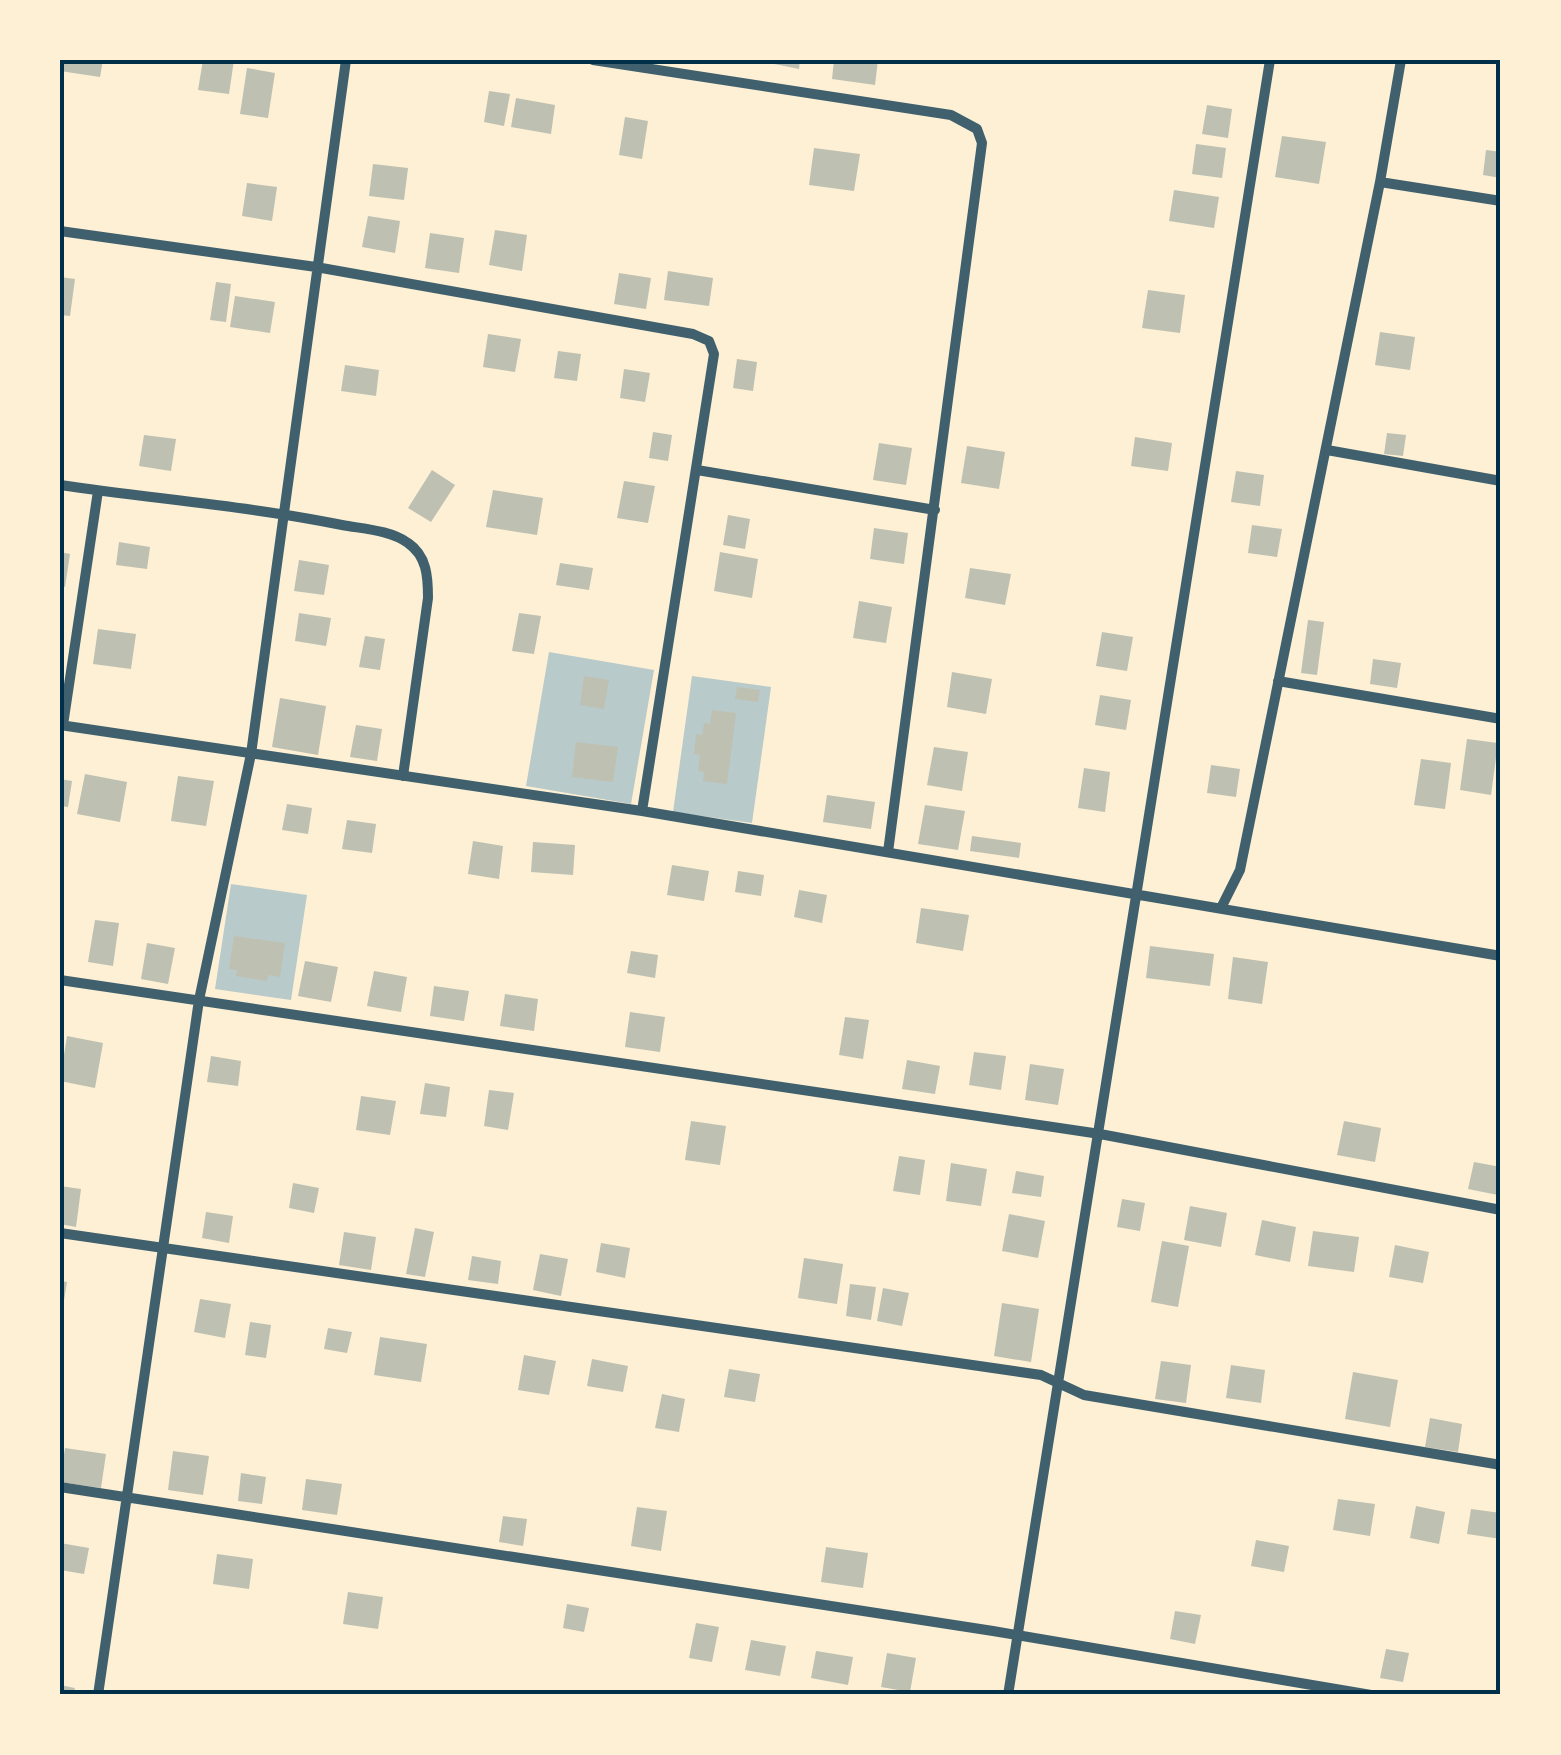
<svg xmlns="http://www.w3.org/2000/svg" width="1561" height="1755" font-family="'IBM Plex Serif',serif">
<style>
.green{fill:#b9caca}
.building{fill:#bec0b2}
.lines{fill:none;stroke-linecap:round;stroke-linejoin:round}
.minor{stroke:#3f606c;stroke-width:10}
.neatline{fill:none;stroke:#003049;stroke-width:4}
</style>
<rect width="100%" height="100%" fill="#fdf0d5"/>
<path class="green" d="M549 652 654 670 631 804 526 786Z
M692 676 771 687 752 823 673 812Z
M231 884 307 895 291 1000 215 989Z"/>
<path class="building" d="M61 60H103L100 77 60 71Z
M203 60H234L229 94 198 90Z
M754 60H800L799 69Z
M834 60H878L875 85 832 79Z
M247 68 275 73 268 118 240 114Z
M489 91 510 94 504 126 484 122Z
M516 98 555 105 551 134 511 127Z
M1207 105 1232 109 1228 138 1202 134Z
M625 117 648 121 642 159 619 155Z
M1282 136 1326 142 1319 184 1275 177Z
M1196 144 1226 148 1222 178 1192 174Z
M814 148 860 154 854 191 809 185Z
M1486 150 1501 152V178L1483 175Z
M373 164 408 168 404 200 369 196Z
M247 183 277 187 272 221 242 216Z
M1174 190 1219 197 1214 228 1169 221Z
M368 216 400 221 395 253 362 247Z
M495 230 527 235 522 271 489 265Z
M430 233 464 238 459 273 425 268Z
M668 271 713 278 709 306 664 300Z
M619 273 651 278 646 309 614 304Z
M60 277 75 279 70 316 60 315Z
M216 282 231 284 226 322 210 320Z
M1148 290 1185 295 1180 333 1142 328Z
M235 296 275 302 270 333 230 327Z
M1380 332 1415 337 1410 370 1375 365Z
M488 334 521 339 515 372 483 367Z
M558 351 581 354 577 381 554 378Z
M737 359 757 362 753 391 733 388Z
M345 365 379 370 376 396 341 391Z
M624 369 650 373 645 402 620 398Z
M653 432 672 435 668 461 649 458Z
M1387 433 1406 435 1403 456 1384 454Z
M144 435 176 439 171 471 139 466Z
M1135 437 1172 443 1168 471 1131 466Z
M879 443 912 448 906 485 873 480Z
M967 446 1005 452 999 489 961 483Z
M432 470 455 485 431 522 408 508Z
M1236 471 1264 475 1260 506 1231 502Z
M624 481 655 486 648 523 617 518Z
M493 490 543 498 537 535 486 527Z
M728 515 750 519 745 549 723 545Z
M1252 525 1282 529 1277 557 1248 553Z
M874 528 908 533 904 564 870 559Z
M119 542 150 547 147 569 116 565Z
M60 552 70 554 65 587 60 586Z
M720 552 758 559 752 598 714 591Z
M299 560 329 565 324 595 294 591Z
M560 563 593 568 589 590 556 585Z
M970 568 1011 574 1005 605 965 598Z
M859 601 892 607 886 643 853 638Z
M299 613 331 618 326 646 295 641Z
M519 613 541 616 534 654 512 651Z
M1308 620 1324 622 1317 675 1301 673Z
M98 629 136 634 131 669 93 664Z
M1102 632 1133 637 1127 671 1096 666Z
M365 636 385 639 380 670 359 667Z
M1373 659 1401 663 1397 688 1370 684Z
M952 672 992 679 986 714 947 707Z
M584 676 609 680 604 709 580 705Z
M737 687 760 690 758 702 735 699Z
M1100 695 1131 700 1126 730 1095 725Z
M280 698 326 706 318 755 272 747Z
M712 710 736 713 727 784 703 781 704 772 698 771 700 755 694 754 696 734 702 735 704 723 710 724Z
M356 725 382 729 377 761 350 757Z
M1467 739 1498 743 1491 795 1460 790Z
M576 742 618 747 613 782 572 777Z
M934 747 968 752 962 791 927 785Z
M1421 759 1451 763 1445 809 1414 805Z
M1211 765 1240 769 1236 797 1207 793Z
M1084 768 1110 772 1105 812 1078 808Z
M85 774 127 782 120 822 77 814Z
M178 776 214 781 206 826 171 821Z
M60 779 72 781 68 807 60 806Z
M827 795 875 802 871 829 823 822Z
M287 804 312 808 308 834 282 830Z
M925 805 965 811 958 850 918 844Z
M347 820 376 824 372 853 342 849Z
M972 836 1021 843 1019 858 970 851Z
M473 841 503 846 499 879 468 874Z
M533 842 575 845 573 875 531 872Z
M672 865 709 871 704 901 667 895Z
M738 871 764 875 761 896 735 892Z
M799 890 827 895 822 923 794 917Z
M921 908 969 915 963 951 916 943Z
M95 920 119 923 113 966 88 962Z
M234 936 285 943 280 977 268 975 267 981 236 976 237 970 229 969Z
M147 943 175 948 168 984 141 979Z
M1150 946 1214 954 1210 986 1146 978Z
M631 951 658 955 655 978 627 973Z
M1233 957 1268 962 1262 1004 1228 999Z
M305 961 338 967 331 1002 298 996Z
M374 971 407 977 401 1012 367 1006Z
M434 986 469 991 464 1021 430 1016Z
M505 994 538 999 534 1031 500 1026Z
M630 1012 665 1017 660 1052 625 1047Z
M845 1017 869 1020 863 1059 839 1055Z
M67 1036 103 1043 95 1088 60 1081Z
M974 1052 1006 1056 1001 1090 969 1085Z
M211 1056 241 1061 238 1086 207 1082Z
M907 1060 940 1066 935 1094 902 1089Z
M1030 1064 1064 1069 1058 1105 1025 1100Z
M425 1083 450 1087 446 1117 420 1114Z
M489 1090 514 1093 508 1130 484 1126Z
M361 1096 396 1101 390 1135 356 1130Z
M691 1121 726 1126 720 1165 685 1160Z
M1344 1121 1381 1128 1375 1162 1337 1155Z
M899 1156 925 1160 920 1195 893 1191Z
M1474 1162 1501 1167 1498 1195 1468 1189Z
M951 1163 987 1169 981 1206 946 1201Z
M1016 1171 1044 1176 1041 1197 1012 1193Z
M293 1183 319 1188 314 1213 289 1208Z
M60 1186 81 1189 76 1227 60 1224Z
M1122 1199 1145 1203 1140 1231 1117 1227Z
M1190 1206 1227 1213 1221 1247 1184 1240Z
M206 1212 233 1216 229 1243 202 1238Z
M1009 1214 1045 1221 1038 1258 1002 1251Z
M1262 1220 1296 1227 1290 1262 1255 1255Z
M415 1228 434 1232 425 1277 406 1274Z
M1313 1231 1359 1237 1354 1272 1308 1266Z
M344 1232 376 1237 371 1270 339 1265Z
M1162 1241 1189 1246 1178 1307 1151 1302Z
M601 1243 630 1248 625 1278 596 1272Z
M1395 1245 1429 1252 1423 1283 1389 1277Z
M540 1254 568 1259 561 1296 533 1290Z
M472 1256 501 1261 498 1284 468 1280Z
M804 1258 843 1264 837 1304 798 1298Z
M60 1281 67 1282 62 1313H60Z
M850 1284 876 1287 871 1320 846 1316Z
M883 1288 909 1293 902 1326 877 1321Z
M200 1299 231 1304 225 1338 194 1332Z
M1002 1303 1039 1309 1031 1362 994 1356Z
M250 1322 271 1325 266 1358 245 1355Z
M328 1328 352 1332 347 1353 324 1349Z
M380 1337 427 1344 421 1382 374 1375Z
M524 1355 556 1361 549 1395 518 1390Z
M592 1359 628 1366 623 1392 587 1386Z
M1161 1361 1191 1365 1186 1403 1155 1399Z
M1231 1365 1265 1370 1261 1403 1226 1398Z
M729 1369 760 1374 755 1402 724 1397Z
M1353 1372 1398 1380 1390 1427 1345 1419Z
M662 1394 685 1399 679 1432 655 1428Z
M1430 1418 1462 1424 1458 1452 1425 1447Z
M65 1448 106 1454 101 1488 60 1482Z
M173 1451 209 1456 203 1495 168 1490Z
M241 1473 266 1477 262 1504 238 1501Z
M306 1479 342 1484 337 1515 302 1510Z
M1338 1499 1375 1504 1370 1536 1333 1530Z
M1416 1506 1445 1512 1439 1544 1410 1538Z
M637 1507 667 1511 661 1551 631 1546Z
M1471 1509 1501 1513V1539L1467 1534Z
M503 1516 527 1519 523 1546 499 1542Z
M1256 1540 1289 1546 1284 1572 1251 1566Z
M60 1543 89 1548 84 1574 60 1570Z
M826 1547 868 1553 863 1588 821 1582Z
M217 1554 253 1559 249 1589 213 1584Z
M348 1592 383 1597 378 1629 343 1624Z
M567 1604 589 1608 584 1632 563 1628Z
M1175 1611 1201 1615 1195 1644 1170 1639Z
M696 1623 719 1627 712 1662 689 1658Z
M751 1640 786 1646 780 1676 745 1670Z
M1386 1649 1409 1653 1403 1682 1380 1678Z
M816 1651 853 1657 848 1685 811 1678Z
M887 1653 916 1658 910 1692 881 1687Z
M60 1685 75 1688 73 1695H60Z"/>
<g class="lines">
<path class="minor" d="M593 60 951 115 977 129 982 143 888 852
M1380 182 1501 201
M60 231 316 267 693 334 709 341 714 354 642 811
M1327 450 1501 481
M697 470 935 510
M60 485C154 499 249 506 342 525 363 529 390 530 408 543 427 556 428 577 428 598L403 776
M1278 681 1501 719
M60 725 642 811 1501 956
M63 725 98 491
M1221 908 1240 870 1380 182 1401 60
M60 980 1100 1134 1501 1210
M60 1233 1041 1375 1084 1395 1501 1465
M60 1487 993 1631 1371 1695
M98 1695 199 1000 251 754 346 60
M1008 1695 1270 60"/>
</g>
<rect width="1561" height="1755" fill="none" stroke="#fdf0d5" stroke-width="125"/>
<rect x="62" y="62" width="1436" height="1630" class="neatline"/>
</svg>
